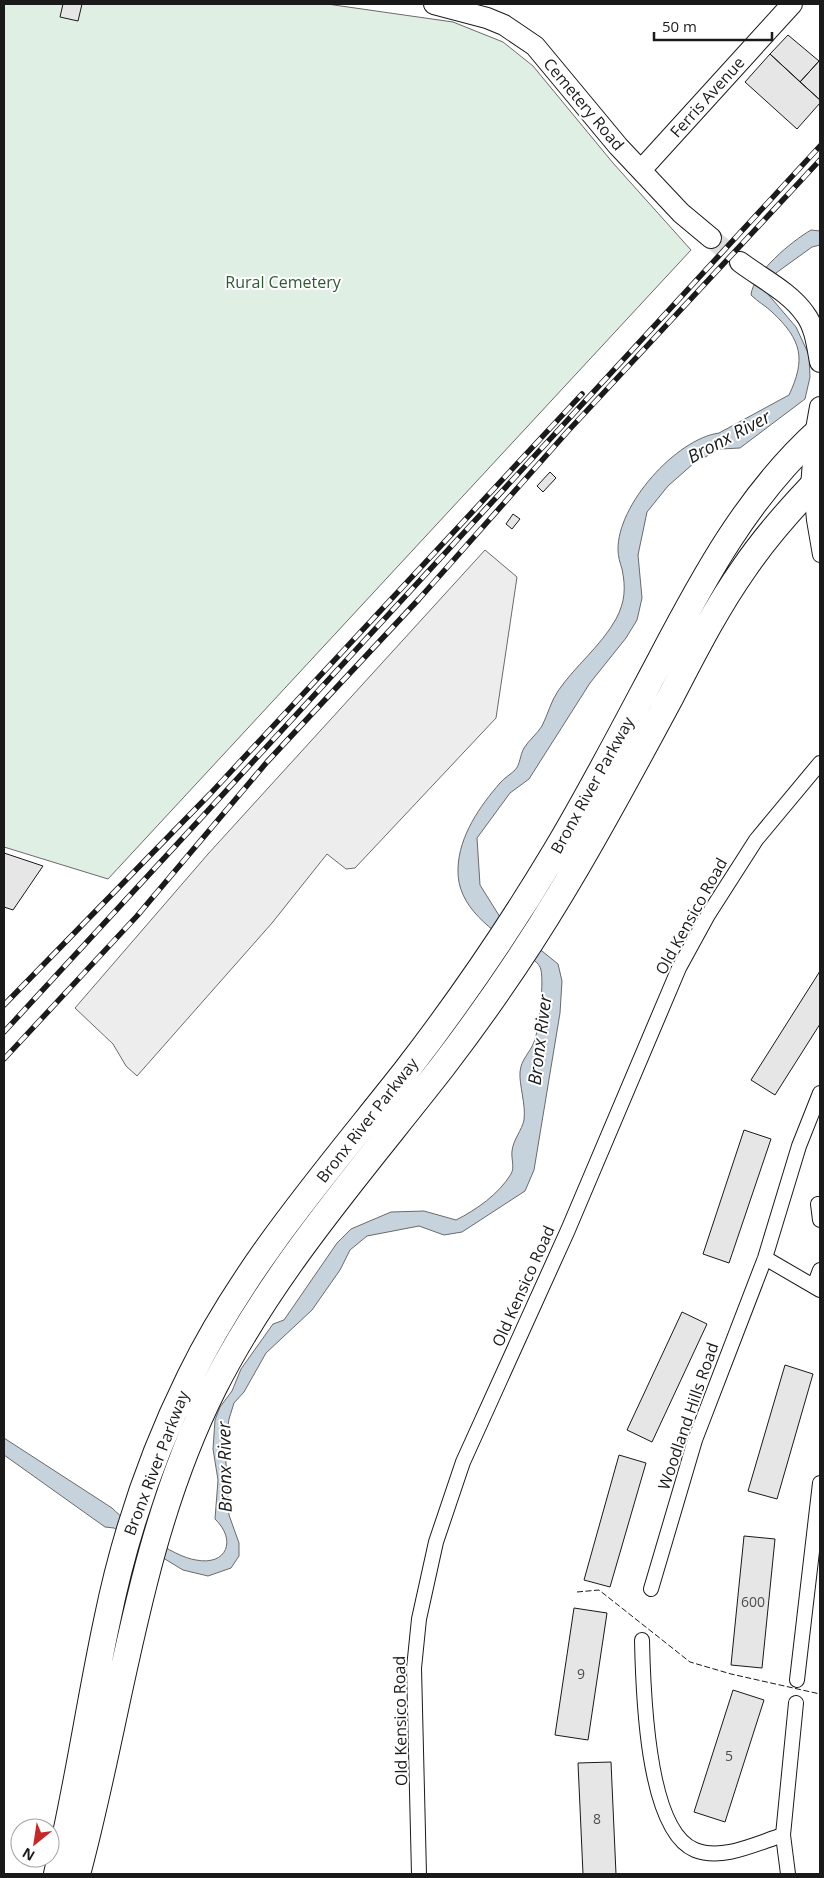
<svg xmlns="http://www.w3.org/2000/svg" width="824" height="1878" font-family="'Open Sans',sans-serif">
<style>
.green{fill:#e0efe3;stroke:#6a6a6a}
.parking{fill:#ededed;stroke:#6a6a6a}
.water{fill:#c6d2dc;stroke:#6a6a6a}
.building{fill:#e6e6e6;stroke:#1a1a1a}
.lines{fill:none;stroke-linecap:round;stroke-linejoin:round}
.secondary-tunnel{stroke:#ddd;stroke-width:20;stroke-dasharray:20 10;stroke-linecap:butt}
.street-casing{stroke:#1a1a1a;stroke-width:16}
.secondary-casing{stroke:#1a1a1a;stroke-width:22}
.highway-casing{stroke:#1a1a1a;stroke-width:28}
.street{stroke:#fff;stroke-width:14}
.secondary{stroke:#fff;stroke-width:20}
.highway{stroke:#fff;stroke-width:26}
.rail-casing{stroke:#1a1a1a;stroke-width:5.5}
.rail{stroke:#fff;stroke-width:4;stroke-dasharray:11;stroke-linecap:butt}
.fence{stroke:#1a1a1a;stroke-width:1;stroke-dasharray:6 2.5;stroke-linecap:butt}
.labels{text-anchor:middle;stroke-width:4;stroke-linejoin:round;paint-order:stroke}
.number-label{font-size:14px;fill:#4d4d4d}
.street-label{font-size:16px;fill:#1a1a1a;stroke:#fff}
.park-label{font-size:16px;fill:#2b5a34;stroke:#fff}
.water-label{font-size:18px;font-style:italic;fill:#1a1a1a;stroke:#fff}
</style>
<rect width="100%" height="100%" fill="#fff"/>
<path class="green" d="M4 4H327L453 22 503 42 533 66 613 163 691 250 108 879 4 847Z"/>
<path class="parking" d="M485 550 517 577 496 718 355 868 346 869 327 854 272 923 137 1076 126 1066 113 1044 75 1008 208 854Z"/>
<path class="water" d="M811 230 820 231V245L812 247 776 273 767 293 796 327 809 355 810 377 805 399 740 448 720 449 694 463 668 486 647 512 638 555 642 598 637 620 626 638 590 683 529 779 510 793 477 838 480 885 500 917 558 964 562 981 560 1013 534 1170 525 1191 462 1232 444 1235 419 1226 367 1236 350 1250 340 1270 312 1310 266 1353 244 1392 234 1403 229 1419 225 1445 229 1515 239 1543V1556L231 1568 208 1576 183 1570 114 1528 105 1527 4 1455V1438L112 1508C128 1524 173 1557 196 1560 227 1566 237 1540 215 1519L218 1480 213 1449 215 1420 220 1407 232 1391 241 1369 273 1324 284 1320 337 1243 351 1229 391 1212 424 1211 456 1220C476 1210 499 1194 511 1174 515 1167 511 1159 512 1151 513 1140 522 1130 524 1120 526 1104 519 1085 520 1072 521 1059 530 1053 534 1042 539 1031 545 976 540 967 537 961 528 956 522 952 493 930 456 908 458 868 459 836 480 806 500 783 504 778 510 775 515 770 520 765 520 755 524 748 529 740 537 734 542 726 548 714 551 701 558 691 575 666 601 646 616 619 625 602 626 588 622 569 620 563 618 556 618 550 617 505 676 439 719 433L789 395C806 359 802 340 772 312 766 306 758 302 751 295 753 273 792 241 811 230Z"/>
<path class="building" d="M63 4H82L78 21 60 17Z
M788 35 819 61 800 82 770 54Z
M770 54 820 100V103L797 129 745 82Z
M820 60V100L800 82Z
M550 472 556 478 543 492 537 486Z
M513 514 520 519 512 529 506 524Z
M4 853 43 866 13 910 4 907Z
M820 971V1024L775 1095 751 1080Z
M744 1130 771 1139 729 1263 703 1254Z
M682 1312 707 1324 652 1442 627 1430Z
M785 1365 813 1374 777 1499 748 1491Z
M619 1455 646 1463 610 1587 584 1580Z
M744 1536 775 1539 762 1668 731 1665Z
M574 1608 607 1613 588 1740 555 1735Z
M733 1690 764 1700 725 1822 694 1812Z
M611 1762 616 1874H583L578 1763Z"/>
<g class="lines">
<path class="secondary-tunnel" d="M711 238 740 262"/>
<g class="street-casing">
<path id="street" d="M811 487 814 520 820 555
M818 1204 820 1220
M765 1258 820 1290
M814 1286 820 1270
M651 1589 695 1440 765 1258 799 1146 820 1093
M642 1640C643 1687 646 1830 695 1850 723 1861 757 1843 783 1835
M797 1680 820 1483
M419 1874 414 1668 419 1619 436 1542 463 1462 568 1230 679 968 708 915 756 840 820 763
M788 1874 783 1835 796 1703"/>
</g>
<g class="secondary-casing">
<path id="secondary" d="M434 4 487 18 504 25 535 46 618 146 681 213 711 238
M642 169 792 4
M740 262C761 278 790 292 805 314 815 327 817 346 820 362
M811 487 815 435 820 407"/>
</g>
<g class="highway-casing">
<path id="highway" d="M57 1874C77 1791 89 1705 107 1621 124 1537 152 1454 190 1377 245 1264 329 1169 406 1071 460 1001 510 928 556 851 593 789 626 725 660 661 704 577 748 495 820 430
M77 1874C121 1711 137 1540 214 1387 274 1269 362 1170 443 1066 485 1011 525 953 561 893 600 829 635 763 671 696 693 654 715 610 743 570 765 537 792 507 820 478"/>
</g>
<use href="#street" class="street"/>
<use href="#secondary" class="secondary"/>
<use href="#highway" class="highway"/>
<g class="rail-casing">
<path id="rail" d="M4 1005 210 794 582 394
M4 1032 820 146
M4 1059 137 916 267 762 419 599 568 431 820 160"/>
</g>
<use href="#rail" class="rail"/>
<path class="fence" d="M577 1592 599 1590 690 1662 731 1674 820 1694"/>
</g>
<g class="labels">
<g class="number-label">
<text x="753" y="1607">600</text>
<text x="581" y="1679">9</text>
<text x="729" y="1761">5</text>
<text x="597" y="1824">8</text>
</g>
<g class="street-label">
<text transform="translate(707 97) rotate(-48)" y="6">Ferris Avenue</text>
<text transform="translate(584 104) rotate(50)" y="6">Cemetery Road</text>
<text transform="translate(592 785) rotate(-61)" y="6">Bronx River Parkway</text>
<text transform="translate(691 916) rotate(-61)" y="6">Old Kensico Road</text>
<text transform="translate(367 1120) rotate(-52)" y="6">Bronx River Parkway</text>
<text transform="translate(523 1286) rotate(-66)" y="6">Old Kensico Road</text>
<text transform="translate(688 1416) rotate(-71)" y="6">Woodland Hills Road</text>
<text transform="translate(156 1463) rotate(-69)" y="6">Bronx River Parkway</text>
<text transform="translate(400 1721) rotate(-91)" y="6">Old Kensico Road</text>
</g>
<g class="park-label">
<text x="283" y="288">Rural Cemetery</text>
</g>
<g class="water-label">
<text transform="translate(729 437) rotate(-28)" y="6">Bronx River</text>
<text transform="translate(540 1040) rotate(-83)" y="6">Bronx River</text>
<text transform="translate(225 1467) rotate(-91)" y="6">Bronx River</text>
</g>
</g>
<rect width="824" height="1878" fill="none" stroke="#1a1a1a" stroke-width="10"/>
<g transform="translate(35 1843) rotate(210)"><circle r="24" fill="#ffffff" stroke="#a3a3a3"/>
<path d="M0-4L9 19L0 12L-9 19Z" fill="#c62828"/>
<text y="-8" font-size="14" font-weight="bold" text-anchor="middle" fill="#1a1a1a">N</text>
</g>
<path d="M654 32v8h118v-8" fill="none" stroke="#1a1a1a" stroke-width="2.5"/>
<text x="662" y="32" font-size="15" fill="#1a1a1a" stroke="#ffffff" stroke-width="4" paint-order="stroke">50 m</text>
</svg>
